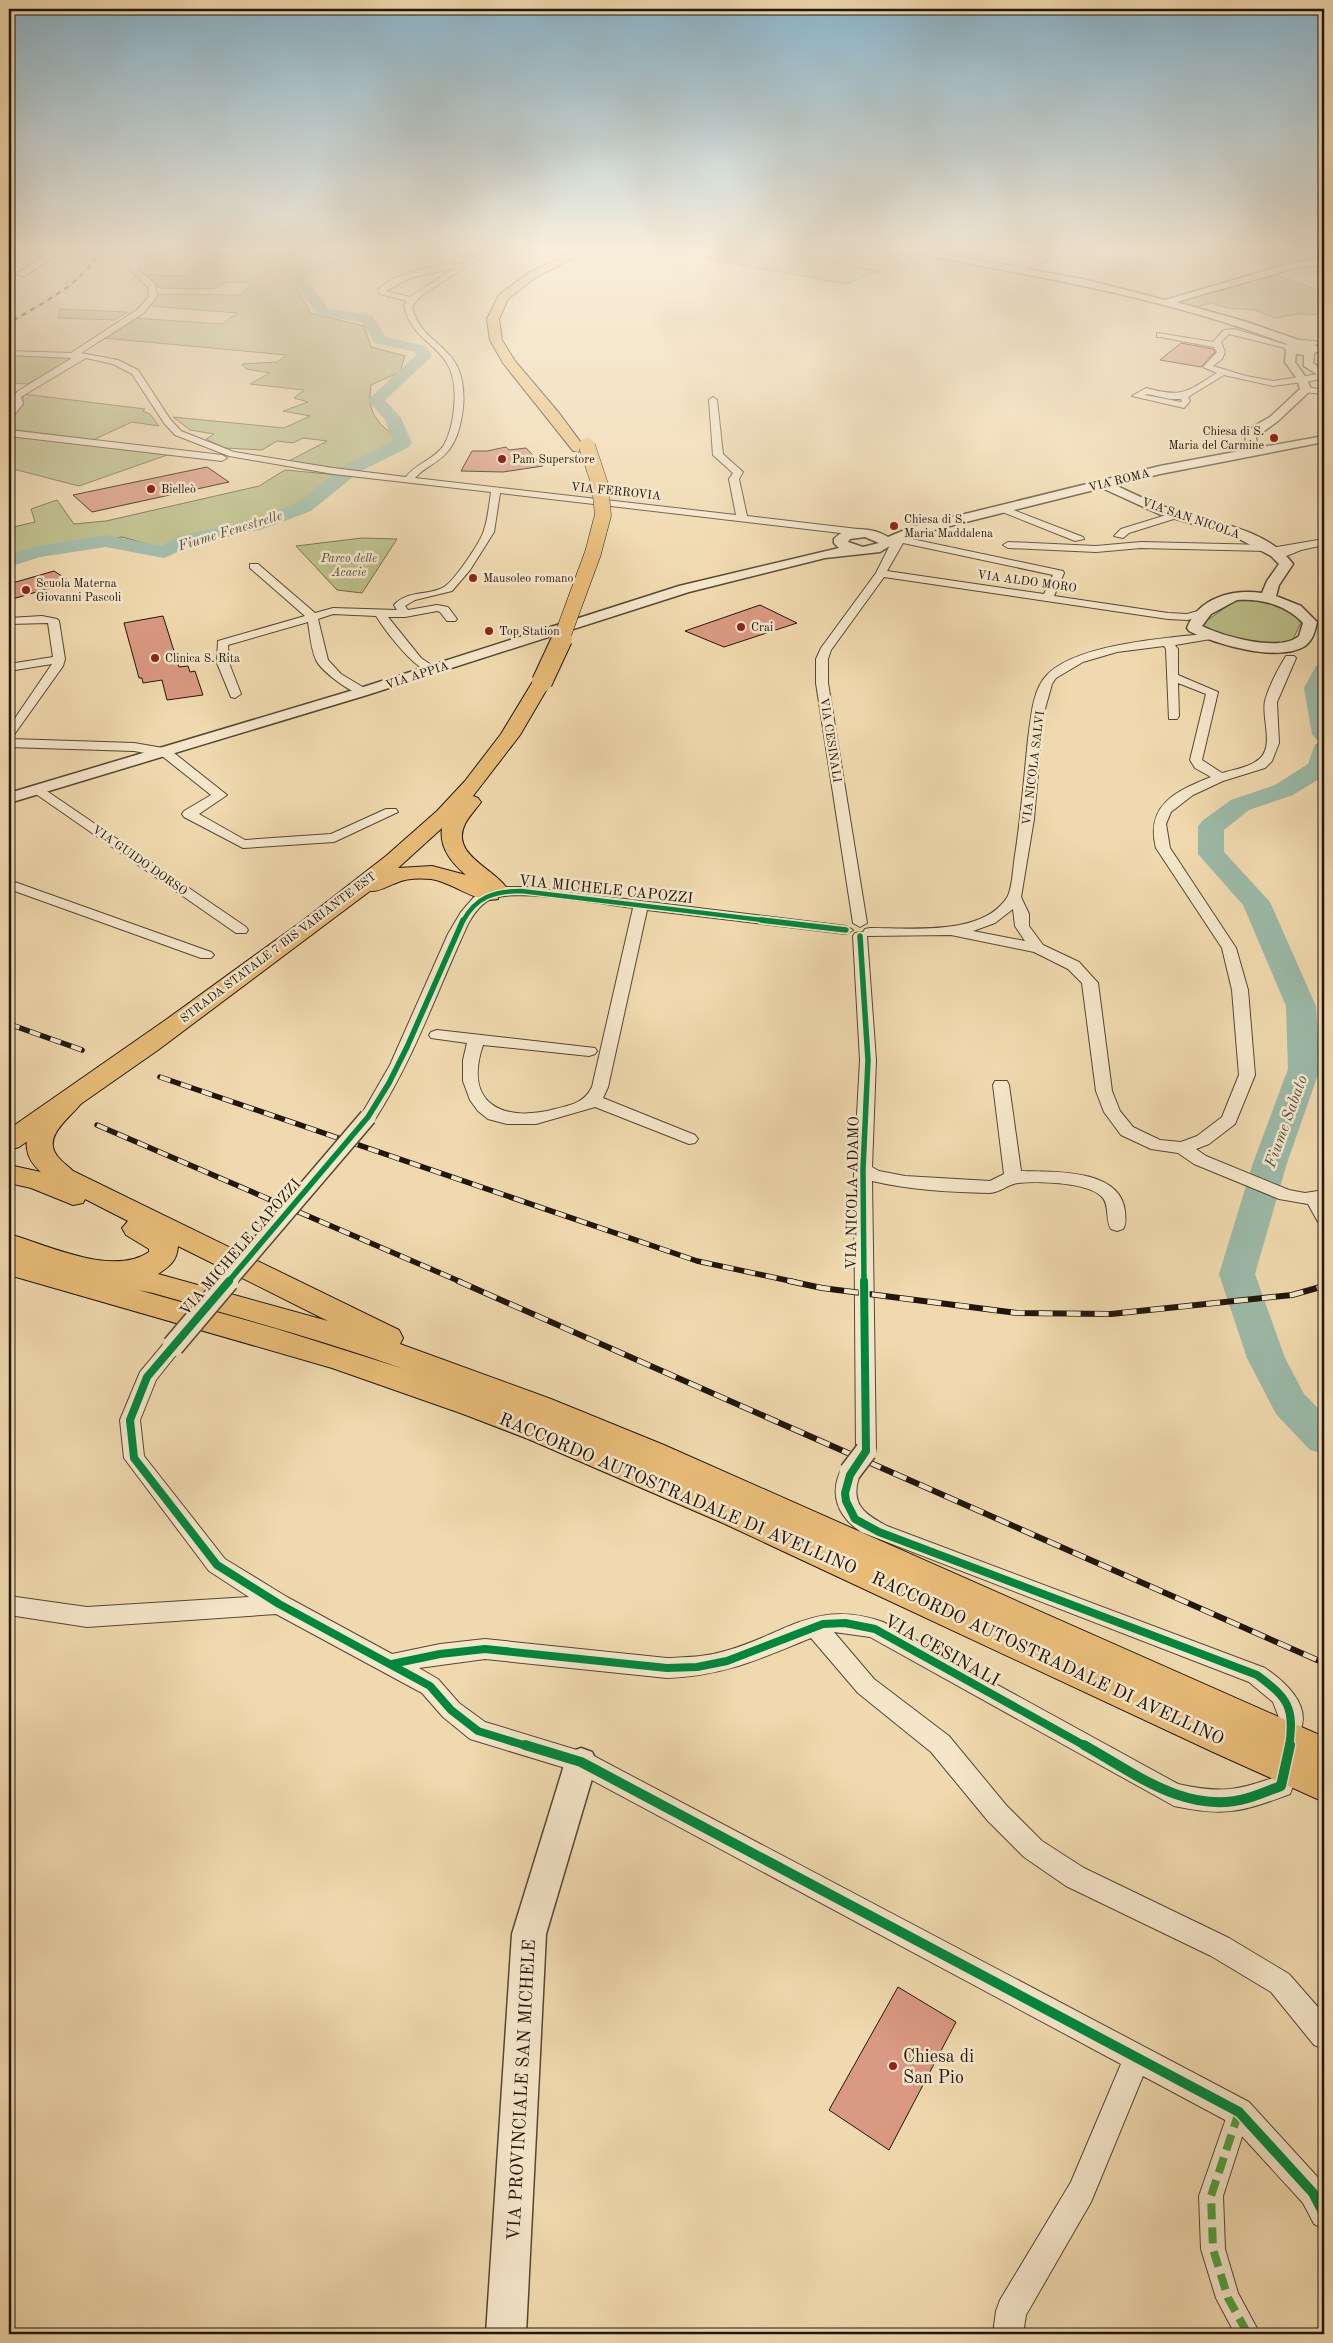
<svg xmlns="http://www.w3.org/2000/svg" width="1333" height="2343" font-family="'Old Standard TT',serif">
<style>
.green{fill:#bbbf89;stroke:#6e6a4a}
.lines{fill:none;stroke-linecap:round;stroke-linejoin:round}
.river{fill:#9bbaa8;fill-rule:evenodd}
.building{fill:#da9982;stroke:#20160c}
.pedestrian-casing{stroke:#544734;stroke-width:2}
.minor-casing{stroke:#544734;stroke-width:2}
.tertiary-casing{stroke:#544734;stroke-width:3}
.trunk-casing{stroke:#20160c;stroke-width:2}
.motorway-casing{stroke:#20160c;stroke-width:2}
.pedestrian{fill:#f5e6ca;fill-rule:evenodd}
.minor{fill:#f5e6ca;fill-rule:evenodd}
.tertiary{fill:#f5e6ca;fill-rule:evenodd}
.trunk{fill:#e8bc77;fill-rule:evenodd}
.motorway{fill:#e8bc77;fill-rule:evenodd}
.rail-far2-casing{stroke:#20160c;stroke-width:2.5}
.rail-far1-casing{stroke:#20160c;stroke-width:5.5}
.rail-casing{stroke:#20160c;stroke-width:6}
.rail-far2{stroke:#f5e6ca;stroke-width:2;stroke-dasharray:5;stroke-linecap:butt}
.rail-far1{stroke:#f5e6ca;stroke-width:4;stroke-dasharray:11;stroke-linecap:butt}
.rail{stroke:#f5e6ca;stroke-width:4.5;stroke-dasharray:14;stroke-linecap:butt}
.minor-bridge-far1-casing{stroke:#544734;stroke-width:19;stroke-linecap:butt}
.minor-bridge-casing{stroke:#544734;stroke-width:24;stroke-linecap:butt}
.trunk-bridge-far1-casing{stroke:#20160c;stroke-width:17;stroke-linecap:butt}
.trunk-bridge-casing{stroke:#20160c;stroke-width:22;stroke-linecap:butt}
.minor-bridge-far1{stroke:#f5e6ca;stroke-width:16}
.minor-bridge{stroke:#f5e6ca;stroke-width:21}
.trunk-bridge-far1{stroke:#e8bc77;stroke-width:16}
.trunk-bridge{stroke:#e8bc77;stroke-width:20}
.quiet{stroke:#50a13e;stroke-width:8;stroke-dasharray:16 8;stroke-linecap:butt}
.cycleway-far3-casing{stroke:#f5e6ca;stroke-width:7}
.cycleway-far2-casing{stroke:#f5e6ca;stroke-width:9}
.cycleway-far1-casing{stroke:#f5e6ca;stroke-width:11}
.cycleway-casing{stroke:#f5e6ca;stroke-width:13}
.cycleway-far3{stroke:#00873e;stroke-width:4.5}
.cycleway-far2{stroke:#00873e;stroke-width:5.5}
.cycleway-far1{stroke:#00873e;stroke-width:8}
.cycleway{stroke:#00873e;stroke-width:10}
.poi-dot{fill:#8f2418;stroke:#f5e6ca;stroke-width:2}
.labels{text-anchor:middle;stroke-width:5;stroke-linejoin:round;paint-order:stroke}
.far-poi-label{font-size:12px;fill:#20160c;stroke:#f5e6ca;text-anchor:start}
.far-street-label{font-size:12px;fill:#20160c;stroke:#f5e6ca}
.far-park-label{font-size:12px;font-style:italic;fill:#4e4932;stroke:#f5e6ca}
.far-water-label{font-size:14px;font-style:italic;fill:#4b4f43;stroke:#f5e6ca}
.street-label{font-size:15px;fill:#20160c;stroke:#f5e6ca}
.water-label{font-size:16px;font-style:italic;fill:#4b4f43;stroke:#f5e6ca}
.near-street-label{font-size:18px;fill:#20160c;stroke:#f5e6ca}
.near-poi-label{font-size:18px;fill:#20160c;stroke:#f5e6ca;text-anchor:start}
</style>
<rect width="100%" height="100%" fill="#f0d9ae"/>
<filter id="stains"><feTurbulence type="fractalNoise" baseFrequency=".004" numOctaves="4"/><feColorMatrix values="0 0 0 0 .2 0 0 0 0 .09 0 0 0 0 .02 0 0 0 .5 -.17"/></filter>
<radialGradient id="worn" r=".72"><stop offset=".6" stop-color="#630" stop-opacity="0"/><stop offset="1" stop-color="#630" stop-opacity=".3"/></radialGradient>
<path class="green" d="M283 251H335L316 266 295 277 298 290 310 313 364 326 371 347 405 356 400 372 371 385C367 414 376 421 398 439L344 470 287 462 327 441 303 438 293 443 277 441 262 450 225 448 206 439 214 434 190 430 173 417 284 428 310 416 283 411 308 402 294 398 304 390 250 384 270 373 246 369 242 364 277 362 287 355 103 338 134 318 222 324 237 313 151 306 158 294 241 295 252 282H226L214 289 159 288 147 275 186 276 207 254 277 255Z
M723 251H858L831 262 878 271 847 284 704 258Z
M1271 273 1324 292V315L1297 314 1276 318 1255 310 1227 308 1211 303 1192 308 1181 301Z
M60 309 127 312 115 320 58 318Z
M12 355 74 358 28 384 9 383V358Z
M23 394 145 409 143 411 150 414 159 426 132 422 93 440 9 429V418L23 404Z
M9 436 170 454 79 486 9 468Z
M285 470 340 475C313 496 290 513 257 523 224 533 195 534 164 549L122 537 9 556V528L35 522 31 509 57 500 74 524 106 521 259 486Z
M362 538 397 539 362 593 337 590 296 546Z
M1237 599C1258 598 1286 606 1304 617L1291 643C1264 645 1223 637 1198 627Z"/>
<g class="lines">
<path class="river" d="M336 251H349L344 261 306 279 328 308 373 316 386 337 426 346 432 356 385 400 401 418 412 443 409 447 359 472 311 511 263 529 193 545 164 558 106 547 40 557 9 567V555L37 546 106 535 161 546 180 536 251 520 297 503 347 464 393 441 385 420 368 400 416 355 415 352 375 343 363 323 318 315 291 278 333 256Z
M1221 251H1242L1324 272V280L1222 254Z
M1324 664V741L1316 739 1312 734 1304 688 1316 666Z
M1324 742V776L1293 795 1249 810 1224 830V852L1270 902 1316 1006 1320 1069 1287 1163 1255 1274 1285 1358 1304 1394 1324 1414V1454L1310 1450 1276 1414 1247 1358 1219 1274 1253 1163 1288 1069 1286 1006 1243 905 1198 854V827L1202 821 1231 800 1275 785 1308 764 1315 744Z"/>
</g>
<path class="building" d="M1181 343 1213 349 1215 352 1201 367 1160 360Z
M506 447 509 450 526 448 543 466 503 472 461 471 472 451H487Z
M207 467 229 482 92 512 73 495Z
M54 571 71 582 9 600V584Z
M760 605 797 623 724 647 685 631Z
M163 616 179 667 188 666 190 672 195 671 203 695 167 700 162 680 143 683 142 678H139L124 623Z
M898 1987 956 2022 889 2150 829 2110Z"/>
<g class="lines">
<g class="pedestrian-casing">
<path id="pedestrian" d="M1239 2101 1247 2104 1250 2112 1223 2196 1225 2249 1238 2293 1260 2334H1235L1216 2298 1201 2249 1199 2196 1231 2104Z"/>
</g>
<g class="minor-casing">
<path id="minor" d="M131 251H137L138 269 155 284 157 296 144 313 81 353 118 360 138 370 170 419 181 431 234 452 333 468 406 477C416 463 434 460 444 445 450 434 453 420 454 408 461 342 415 352 404 306L407 301 380 294 378 290C394 274 422 268 444 265 450 264 458 265 463 263 472 260 477 251 486 251L480 258 422 295 412 306C422 351 469 341 463 408 461 423 458 439 448 451 439 463 424 467 415 478L736 515 729 479 733 473 713 455 709 400 713 397 717 400 723 454 743 472 739 479 747 516 866 530 871 533 866 536 500 493 494 532 470 570 452 591 415 600 405 606 408 610 437 605 448 607 457 619 455 621H447L440 612 437 611 405 617H388L421 658 436 668V672C419 677 385 630 376 616L333 614 318 619 328 660 341 674 366 689 368 692 366 695C355 697 321 671 316 660 311 649 310 634 308 622L228 645 229 663 241 694 235 698 231 697 217 663 218 641 305 616 250 568V564H258L315 613 333 608 397 610 394 605C407 590 428 596 444 587 454 581 481 542 484 530 488 518 489 505 491 492L333 474 229 456 175 435 164 423 132 374 113 364 86 358 24 395 21 397 23 404 12 417 9 418V410L15 404 13 397 18 391 72 358 9 355V351L71 353 138 309 149 296 148 287 130 270ZM455 268 410 297 386 291 410 278Z
M1060 251H1069L1020 271 1013 269Z
M1234 329 1293 347 1289 349 1229 334 1221 342 1225 352 1222 359 1213 366 1246 376 1273 381 1319 374 1324 375V379L1273 386 1224 375 1188 397 1190 401 1184 408 1132 396 1146 388C1183 398 1186 392 1217 373L1203 367 1217 352 1214 347 1160 337H1157V333L1213 342 1224 330ZM1147 394 1170 399H1181L1182 401 1181 402 1145 395Z
M1288 339 1315 341 1319 343 1315 345 1285 343V339Z
M1306 387 1324 390V394L1303 392 1302 390Z
M9 430 222 455 227 458 222 461 9 436Z
M1003 506 1083 537 1084 539 1075 541 1000 511 998 509Z
M1176 512 1181 515 1180 517 1129 533 1123 538 1114 536 1121 529Z
M905 531 910 534 907 538 1063 571 1064 573 1054 596 1168 613 1187 614 1205 609 1211 612 1188 620 1168 619 884 577 831 650 828 659V683L867 923 860 927 853 923 816 683V659L821 648 876 573 891 543ZM903 543 1053 575 1044 594 887 571Z
M1324 539V545L1301 550 1279 559 1274 556 1276 554 1266 551 1141 548 1096 552 1008 548 1003 545 1008 542 1096 546 1141 542 1266 545 1271 548Z
M42 616 57 619 59 621 65 659 63 666 11 739 134 743 169 749 227 795 199 814 245 840 331 834 386 809H396L398 812 334 842 243 848 184 817 182 814 184 811 211 795 162 756 134 751 9 747V727L52 664 9 671V664L53 657 48 623 9 624V618Z
M1213 633 1219 636 1217 638 1175 645 1178 649V675L1218 692 1202 760 1222 773C1232 770 1246 768 1255 762 1277 750 1261 720 1265 701 1269 686 1278 669 1286 656H1294L1296 658 1277 702 1279 743 1272 761 1265 768 1223 781 1193 795 1171 812 1166 824 1170 848 1236 948 1248 990 1255 1075 1235 1124 1209 1144 1196 1149 1206 1156 1289 1190 1305 1193 1324 1190V1224L1318 1222 1308 1204 1279 1199 1194 1164 1178 1153 1151 1149 1121 1135 1104 1112 1096 1091 1082 983 1068 969 1034 952 951 935 867 936 876 1060 872 1167 879 1171 905 1176 990 1181 1004 1174 993 1085 995 1081H1007L1009 1085 1021 1171C1053 1172 1120 1168 1125 1211 1125 1217 1127 1223 1123 1229L1117 1231 1111 1229C1105 1220 1110 1205 1102 1197 1088 1182 1038 1181 1018 1183 1008 1184 1000 1193 989 1193 950 1192 910 1190 872 1181L876 1451 873 1457 866 1459 859 1457 856 1451 854 1169 860 1060 853 936 855 933 863 932 865 929 870 928C907 928 973 935 1001 905 1004 902 1008 897 1009 893 1013 881 1013 867 1015 855 1021 817 1024 778 1028 739 1031 719 1032 690 1047 675 1077 643 1170 638 1213 633ZM1164 646 1166 649 1169 719H1177L1179 716 1178 683 1206 694 1190 760 1195 768 1211 777C1176 791 1145 805 1156 848L1222 948 1232 990 1239 1075 1222 1117 1197 1136 1181 1142 1160 1140 1133 1127 1120 1111 1112 1091 1098 983 1079 962 1043 945 1029 926V914L1021 897 1034 819 1043 716 1052 684 1056 678 1083 662 1117 652ZM1013 909 1015 926 1025 941 973 931 995 923Z
M38 785 246 927 248 930 246 933H236L33 792 31 789Z
M9 880 211 952 214 955 211 958H201L9 889Z
M527 887 846 926 853 930 846 934 647 910 608 1087 603 1098 695 1135 698 1139 695 1143 689 1144 595 1107 536 1124H507L488 1119 478 1111 470 1100 463 1081V1060L467 1043 431 1038 429 1035 431 1032 437 1030 595 1048 597 1051 595 1054 589 1056 483 1045C463 1104 503 1123 555 1109 571 1105 584 1103 592 1087L633 908C602 904 521 889 494 898 482 902 474 913 468 924 437 991 414 1059 374 1121H362L360 1117 390 1065 448 934 461 912 474 897 485 891 502 887Z
M173 1339 180 1341 183 1346 156 1380 140 1420 144 1456 225 1559 287 1597 392 1654 440 1644 485 1639 667 1658C687 1657 706 1657 725 1651 785 1635 815 1598 883 1622L1178 1784C1222 1794 1240 1790 1281 1775L1290 1778 1293 1786 1290 1794C1242 1812 1225 1817 1174 1806L870 1637 834 1632 874 1679 949 1736 1006 1805 1042 1841 1084 1868 1229 1938 1289 1974 1324 2014V2049L1314 2045 1271 1992 1211 1956 1066 1886 1024 1857 988 1821 931 1752 858 1693 811 1638C759 1659 724 1676 667 1678L485 1659 419 1668 438 1679 459 1703 485 1722 590 1754 1249 2102 1323 2183 1324 2229 1314 2224 1303 2203 1229 2122 1143 2076 1091 2202 1026 2315 1023 2334H993L996 2311 1000 2300 1071 2182 1121 2064 575 1771 470 1739 443 1717 422 1693 276 1614 87 1627 9 1615V1596L87 1607 249 1597 209 1571 124 1458 120 1420 140 1372 166 1341Z
M850 1464 857 1466C861 1473 859 1477 857 1485 853 1508 869 1516 887 1526L1265 1668C1284 1681 1312 1705 1300 1731L1292 1734 1284 1731 1273 1702 1249 1682 861 1532C837 1516 828 1493 843 1466Z"/>
</g>
<g class="tertiary-casing">
<path id="tertiary" d="M52 251H62L24 276 16 274Z
M914 251H930L1087 280 1165 300 1295 262 1324 258V264L1299 267 1176 302 1247 322 1319 347V351L1314 353 1313 363 1324 371V379L1304 366V355L1296 354 1295 362 1307 379 1311 390 1278 421 1256 437 1257 448 1324 436V442L1160 474 1115 485C1132 493 1150 502 1168 508 1208 522 1266 527 1293 564L1279 585 1276 596 1301 606 1317 622C1315 631 1313 640 1305 646 1278 663 1215 644 1189 631L1187 628C1199 597 1233 589 1262 593L1267 581 1279 564 1271 556 1232 535 1159 514 1102 488 922 533 893 544 880 552 825 558 689 592 367 695 9 803V793L357 689 679 586 839 548 834 543V539C846 525 874 528 888 537L912 527 1160 466 1245 450 1246 434 1254 426 1270 417 1300 389 1297 379 1285 362 1286 351 1284 347 1287 344C1167 298 1044 278 918 254ZM865 537 879 543 863 547 848 542 850 539ZM1237 600C1260 598 1287 605 1303 623L1299 636C1280 653 1222 636 1202 626L1211 614Z
M581 1748 592 1752 597 1762 546 1934 526 2334H486L512 1934 565 1762 570 1752Z"/>
</g>
<g class="trunk-casing">
<path id="trunk" d="M574 251H587L536 277 508 299 499 319 502 340 515 361 559 413 585 448 578 452 573 451 503 363 490 340 487 319 499 295 528 273Z
M542 676 549 678 551 682 520 735 473 796 478 798 481 802C476 809 469 816 465 824 450 854 493 868 506 887L500 892 498 899C476 904 453 882 431 879 419 878 407 878 396 883 387 886 380 892 370 891L158 1050 19 1147 9 1150V1129L167 1019 305 919 386 856 437 811 465 781 501 734 535 678ZM442 828C439 848 452 863 466 875L432 866 398 868Z"/>
</g>
<g class="motorway-casing">
<path id="motorway" d="M70 1093 79 1095 83 1101C73 1116 40 1136 58 1157 62 1162 68 1166 73 1171L399 1330 403 1338 400 1344 551 1399 664 1445 1324 1737V1802L1213 1752 725 1524 528 1439 463 1414 332 1368 9 1275V1234C48 1245 112 1277 149 1252V1249L126 1235 122 1228 128 1221 85 1199 83 1203 73 1205 31 1188 9 1183V1165L41 1172C34 1166 28 1158 27 1149 23 1127 50 1098 70 1093ZM178 1246 328 1321 158 1274C170 1266 177 1261 178 1246ZM138 1290 153 1293C237 1317 322 1340 404 1369L277 1329Z"/>
</g>
<use href="#pedestrian" class="pedestrian"/>
<use href="#minor" class="minor"/>
<use href="#tertiary" class="tertiary"/>
<use href="#trunk" class="trunk"/>
<use href="#motorway" class="motorway"/>
<g class="rail-far2-casing">
<path id="rail-far2" d="M9 323C41 303 81 286 100 251"/>
</g>
<g class="rail-far1-casing">
<path id="rail-far1" d="M9 1024 82 1050
M160 1077 697 1261 795 1282
M97 1125 461 1282"/>
</g>
<g class="rail-casing">
<path id="rail" d="M458 1281 1324 1663
M789 1281 822 1288 1017 1313 1111 1314 1292 1295 1324 1286"/>
</g>
<use href="#rail-far2" class="rail-far2"/>
<use href="#rail-far1" class="rail-far1"/>
<use href="#rail" class="rail"/>
<g class="minor-bridge-far1-casing">
<path id="minor-bridge-far1" d="M227 1282 368 1117"/>
</g>
<g class="minor-bridge-casing">
<path id="minor-bridge" d="M173 1346 228 1281
M850 1472 866 1451"/>
</g>
<g class="trunk-bridge-far1-casing">
<path id="trunk-bridge-far1" d="M561 640 593 553 603 515 600 485 587 446"/>
</g>
<g class="trunk-bridge-casing">
<path id="trunk-bridge" d="M542 682 562 639"/>
</g>
<use href="#minor-bridge-far1" class="minor-bridge-far1"/>
<use href="#minor-bridge" class="minor-bridge"/>
<use href="#trunk-bridge-far1" class="trunk-bridge-far1"/>
<use href="#trunk-bridge" class="trunk-bridge"/>
<path class="quiet" d="M1239 2112 1211 2196 1213 2249 1228 2298 1248 2334"/>
<g class="cycleway-far3-casing">
<path id="cycleway-far3" d="M463 921C476 897 494 891 521 891L771 921"/>
</g>
<g class="cycleway-far2-casing">
<path id="cycleway-far2" d="M761 920 846 930
M860 936 868 1060 863 1169 864 1282
M228 1282 368 1117 389 1083 407 1047 463 920"/>
</g>
<g class="cycleway-far1-casing">
<path id="cycleway-far1" d="M229 1281 147 1377 130 1420 134 1458 217 1565 279 1604 430 1686 451 1710 478 1731 530 1747
M864 1281 866 1451 850 1475 845 1493 846 1501 855 1519 879 1532 1257 1675C1288 1698 1295 1707 1289 1747
M392 1664 440 1654 485 1649 667 1668 697 1667 727 1661 823 1624 845 1623 875 1629 1087 1747"/>
</g>
<g class="cycleway-casing">
<path id="cycleway" d="M525 1745 581 1762 1239 2112 1313 2193 1324 2214
M1084 1745C1134 1773 1188 1816 1248 1798 1259 1795 1270 1790 1281 1786L1290 1745"/>
</g>
<use href="#cycleway-far3" class="cycleway-far3"/>
<use href="#cycleway-far2" class="cycleway-far2"/>
<use href="#cycleway-far1" class="cycleway-far1"/>
<use href="#cycleway" class="cycleway"/>
</g>
<linearGradient id="sky" x2="0" y2="1"><stop stop-color="#89b6ce"/><stop offset="0.43" stop-color="#f8eedb"/><stop offset="1" stop-color="#f8eedb" stop-opacity="0"/></linearGradient>
<rect width="1333" height="579" fill="url(#sky)"/>
<g class="poi-dot">
<circle cx="1274" cy="438" r="5"/>
<circle cx="502" cy="459" r="5"/>
<circle cx="151" cy="489" r="5"/>
<circle cx="894" cy="526" r="5"/>
<circle cx="473" cy="578" r="5"/>
<circle cx="26" cy="590" r="5"/>
<circle cx="741" cy="627" r="5"/>
<circle cx="489" cy="631" r="5"/>
<circle cx="155" cy="658" r="5"/>
<circle cx="893" cy="2066" r="5"/>
</g>
<g class="labels">
<g class="far-poi-label">
<text x="1264" y="435" text-anchor="end">Chiesa di S.<tspan x="1264" dy="14">Maria del Carmine</tspan></text>
<text x="512" y="463">Pam Superstore</text>
<text x="161" y="493">Bielleò</text>
<text x="904" y="523">Chiesa di S.<tspan x="904" dy="14">Maria Maddalena</tspan></text>
<text x="483" y="582">Mausoleo romano</text>
<text x="36" y="587">Scuola Materna<tspan x="36" dy="14">Giovanni Pascoli</tspan></text>
<text x="751" y="631">Crai</text>
<text x="499" y="635">Top Station</text>
<text x="165" y="662">Clinica S. Rita</text>
</g>
<g class="far-street-label">
<text transform="translate(1119 480) rotate(-14)" y="4">VIA ROMA</text>
<text transform="translate(616 491) rotate(6)" y="4">VIA FERROVIA</text>
<text transform="translate(1191 518) rotate(19)" y="4">VIA SAN NICOLA</text>
<text transform="translate(1027 581) rotate(8)" y="4">VIA ALDO MORO</text>
<text transform="translate(417 675) rotate(-18)" y="4">VIA APPIA</text>
<text transform="translate(831 740) rotate(81)" y="4">VIA CESINALI</text>
<text transform="translate(1033 768) rotate(-83)" y="4">VIA NICOLA SALVI</text>
<text transform="translate(140 860) rotate(35)" y="4">VIA GUIDO DORSO</text>
<text transform="translate(278 947) rotate(-37)" y="4">STRADA STATALE 7 BIS VARIANTE EST</text>
</g>
<g class="far-park-label">
<text x="349" y="562">Parco delle<tspan x="349" dy="14">Acacie</tspan></text>
</g>
<g class="far-water-label">
<text transform="translate(230 530) rotate(-17)" y="5">Fiume Fenestrelle</text>
</g>
<g class="street-label">
<text transform="translate(606 889) rotate(6)" y="5">VIA MICHELE CAPOZZI</text>
<text transform="translate(852 1193) rotate(-89)" y="5">VIA NICOLA ADAMO</text>
<text transform="translate(240 1247) rotate(-49)" y="5">VIA MICHELE CAPOZZI</text>
</g>
<g class="water-label">
<text transform="translate(1285 1121) rotate(-70)" y="6">Fiume Sabato</text>
</g>
<g class="near-street-label">
<text transform="translate(678 1493) rotate(23)" y="6">RACCORDO AUTOSTRADALE DI AVELLINO</text>
<text transform="translate(942 1650) rotate(29)" y="6">VIA CESINALI</text>
<text transform="translate(1048 1658) rotate(25)" y="6">RACCORDO AUTOSTRADALE DI AVELLINO</text>
<text transform="translate(521 2090) rotate(-87)" y="6">VIA PROVINCIALE SAN MICHELE</text>
</g>
<g class="near-poi-label">
<text x="903" y="2062">Chiesa di<tspan x="903" dy="21">San Pio</tspan></text>
</g>
</g>
<rect width="1333" height="2343" fill="none" stroke="#f0d9ae" stroke-width="30"/>
<rect x="10" y="10" width="1313" height="2323" fill="none" stroke="#20160c" stroke-width="2.5"/>
<rect x="15" y="15" width="1303" height="2313" fill="none" stroke="#20160c"/>
<rect width="100%" height="100%" filter="url(#stains)"/>
<rect width="100%" height="100%" fill="url(#worn)"/>
</svg>
